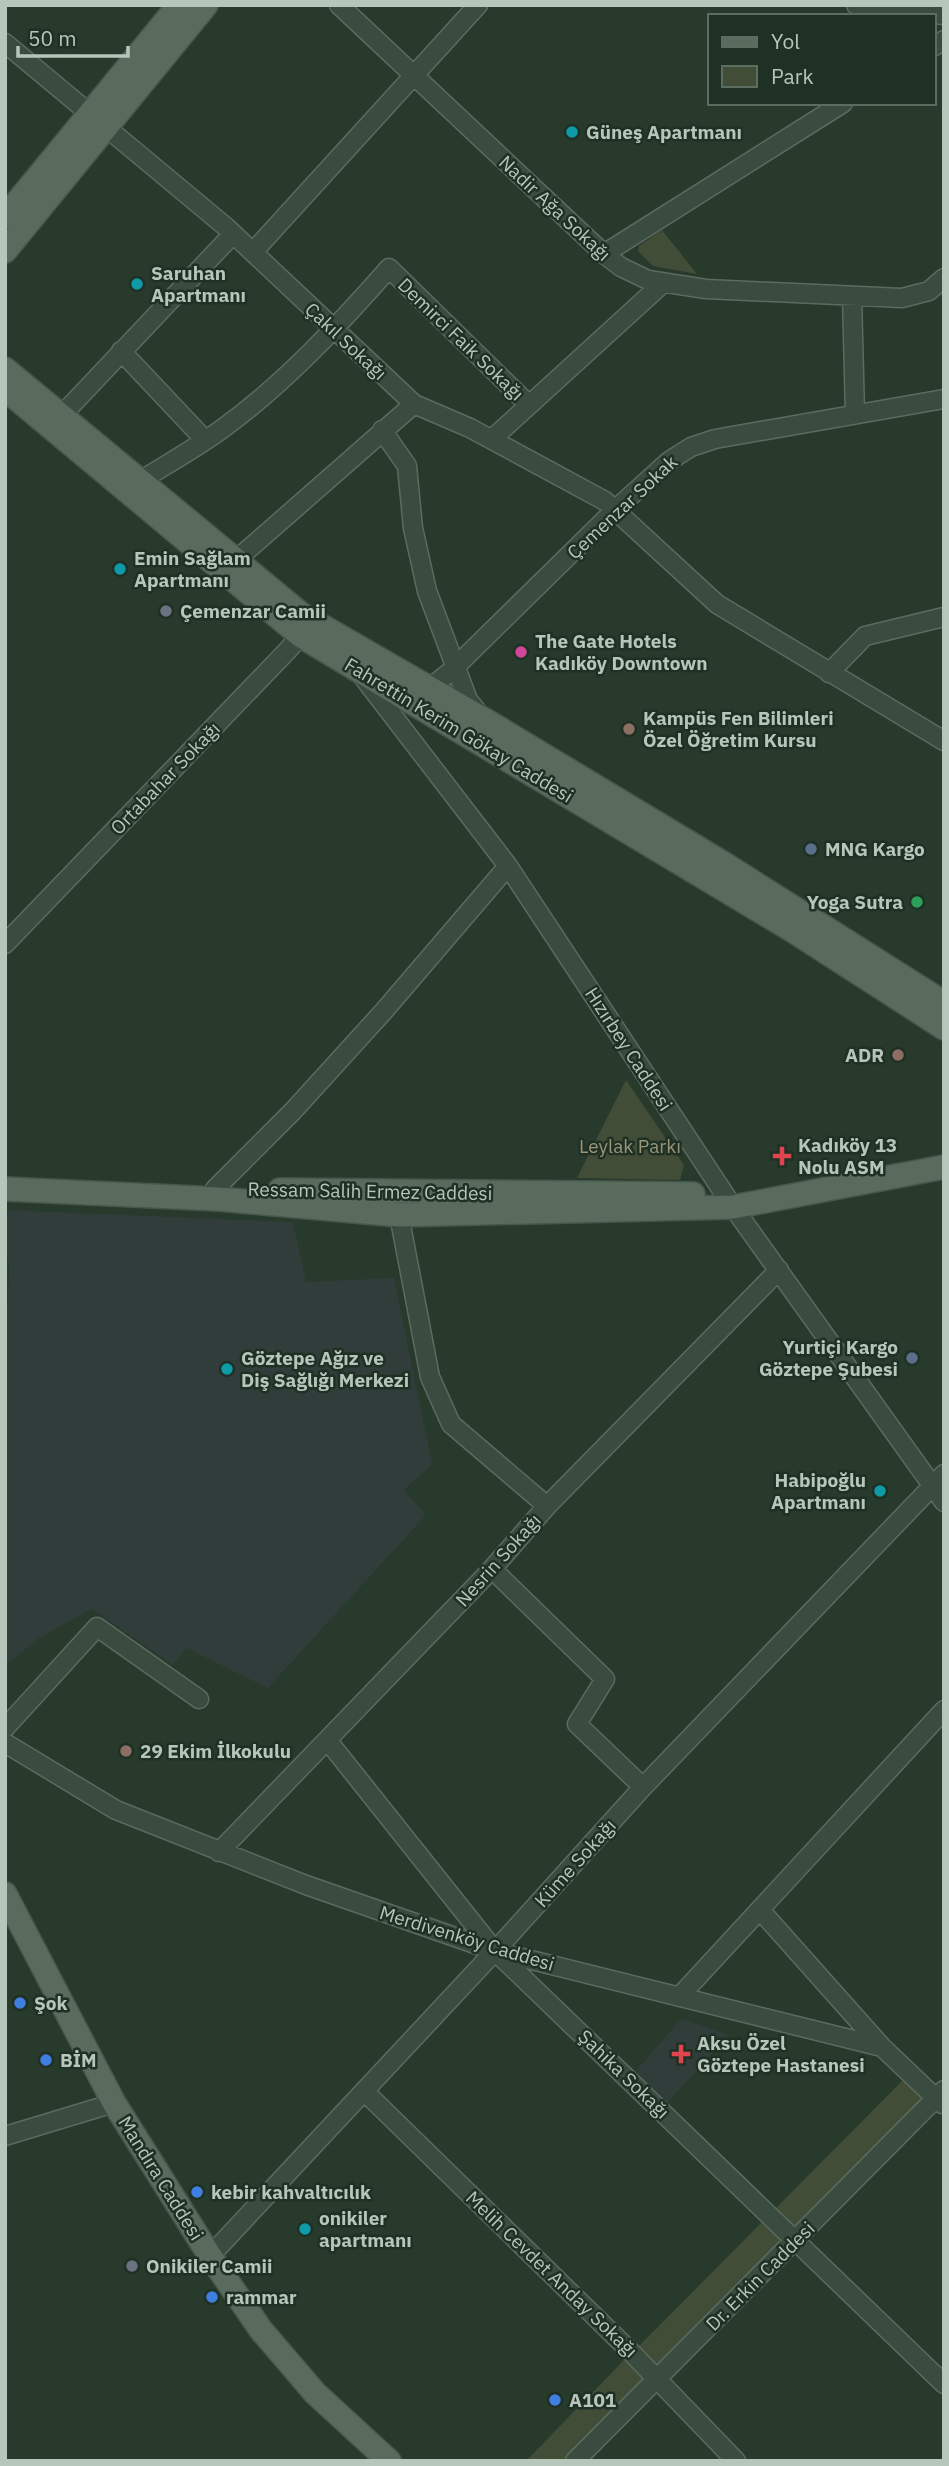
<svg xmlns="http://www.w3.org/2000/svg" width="949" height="2466" font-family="'IBM Plex Sans',sans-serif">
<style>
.medical{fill:#313d3a}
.green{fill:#424d37}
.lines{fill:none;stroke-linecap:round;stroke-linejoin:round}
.minor-casing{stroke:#5b6b60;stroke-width:21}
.major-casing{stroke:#46574b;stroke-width:26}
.minor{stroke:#3a4b3f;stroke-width:18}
.major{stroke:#586b5d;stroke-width:23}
.culture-dot{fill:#0f9aa8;stroke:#1f3024;stroke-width:2.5}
.worship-dot{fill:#6b7280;stroke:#1f3024;stroke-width:2.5}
.hotel-dot{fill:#d1479c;stroke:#1f3024;stroke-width:2.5}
.education-dot{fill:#8d6e63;stroke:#1f3024;stroke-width:2.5}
.service-dot{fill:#5c6f8a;stroke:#1f3024;stroke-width:2.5}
.leisure-dot{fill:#2e9e5b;stroke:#1f3024;stroke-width:2.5}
.health-dot{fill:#e0444e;stroke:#1f3024;stroke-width:2.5}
.shop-dot{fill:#3f7fe0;stroke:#1f3024;stroke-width:2.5}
.labels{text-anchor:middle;stroke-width:5;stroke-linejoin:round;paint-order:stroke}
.poi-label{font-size:19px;font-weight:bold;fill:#b6c6bb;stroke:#1f3024;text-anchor:start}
.street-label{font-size:19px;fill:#b6c6bb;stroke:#1f3024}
.park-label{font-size:19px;fill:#999677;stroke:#1f3024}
</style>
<rect width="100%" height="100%" fill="#273a2c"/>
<path class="medical" d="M5 1210 293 1222 306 1282 394 1278 432 1464 404 1490 426 1515 268 1688 186 1648 173 1665 92 1609 38 1639 5 1666V1304L8 1298 9 1264 5 1250Z
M681 2019 729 2035 668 2102 634 2073Z"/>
<path class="green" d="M662 230 697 274 653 266 638 251 639 246Z
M626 1080 684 1165 680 1180 577 1178Z
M905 2078 928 2096 660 2370 638 2347Z
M624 2360 645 2380 563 2461H526Z"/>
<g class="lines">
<g class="minor-casing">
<path id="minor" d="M339 5 604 254 621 267 648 280 706 289 902 298 929 291 944 278
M856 5 944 15
M5 43 226 227 414 404 470 428 605 501 717 604 944 741
M933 47 944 40
M253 252 478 5
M604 254 843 103
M852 296 855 414
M121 351 205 440
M62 415 233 234
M382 430 407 466 413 528 427 591 468 700 481 716
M492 439 662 284
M140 481C167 464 196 448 222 429 284 384 338 326 389 268L529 405
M235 561 414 404
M829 673 865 636 944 617
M363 677 508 866 733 1207 944 1502
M428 689 450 672 616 509 669 461 691 447 715 439 944 399
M5 944 287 651 303 633 305 626
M218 1199 215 1189 293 1111 383 1012 508 866
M399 1215 430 1377 451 1424 547 1506
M492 1569 605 1679 577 1724 643 1787
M5 1728 97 1627 199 1699
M328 1741 495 1951 944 2384
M5 1743 116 1810 306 1885 495 1951 882 2047
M219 1852 492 1569 547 1506 779 1270
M761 1911 882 2047 942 2104
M679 1997 944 1710
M364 2091 628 2349 736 2461
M5 2136 114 2103
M210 2256 495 1951 643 1787 944 1474
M575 2461 944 2090"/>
</g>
<g class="major-casing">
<path id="major" d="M5 217 179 5
M5 251 206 5
M5 369 301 614 490 723 726 865 944 1003
M5 389 301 636 792 930 944 1028
M5 1189 218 1199 399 1215 733 1207 944 1167
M280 1190 693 1194
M5 1894 114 2103 210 2256 261 2330 315 2393 389 2461"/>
</g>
<use href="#minor" class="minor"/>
<use href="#major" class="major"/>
</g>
<g class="culture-dot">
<circle cx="572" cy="132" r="7"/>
<circle cx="137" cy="284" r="7"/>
<circle cx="120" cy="569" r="7"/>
<circle cx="227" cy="1369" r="7"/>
<circle cx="880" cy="1491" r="7"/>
<circle cx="305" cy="2229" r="7"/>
</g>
<g class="worship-dot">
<circle cx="166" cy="611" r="7"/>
<circle cx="132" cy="2266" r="7"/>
</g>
<circle class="hotel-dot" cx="521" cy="652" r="7"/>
<g class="education-dot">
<circle cx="629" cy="729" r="7"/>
<circle cx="898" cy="1055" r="7"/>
<circle cx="126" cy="1751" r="7"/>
</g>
<g class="service-dot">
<circle cx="811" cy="849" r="7"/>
<circle cx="912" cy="1358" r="7"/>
</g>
<circle class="leisure-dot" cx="917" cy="902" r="7"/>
<g class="health-dot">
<path d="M778.5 1145.5h7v7h7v7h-7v7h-7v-7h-7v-7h7z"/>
<path d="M677.5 2043.5h7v7h7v7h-7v7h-7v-7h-7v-7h7z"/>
</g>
<g class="shop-dot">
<circle cx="20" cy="2003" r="7"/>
<circle cx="46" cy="2060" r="7"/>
<circle cx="197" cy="2192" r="7"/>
<circle cx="212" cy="2297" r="7"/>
<circle cx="555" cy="2400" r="7"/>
</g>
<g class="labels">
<g class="poi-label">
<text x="586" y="139">Güneş Apartmanı</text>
<text x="151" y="280">Saruhan<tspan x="151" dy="22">Apartmanı</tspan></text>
<text x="134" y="565">Emin Sağlam<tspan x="134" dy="22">Apartmanı</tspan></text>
<text x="180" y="618">Çemenzar Camii</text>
<text x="535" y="648">The Gate Hotels<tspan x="535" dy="22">Kadıköy Downtown</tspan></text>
<text x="643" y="725">Kampüs Fen Bilimleri<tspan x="643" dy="22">Özel Öğretim Kursu</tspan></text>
<text x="825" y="856">MNG Kargo</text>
<text x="903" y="909" text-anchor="end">Yoga Sutra</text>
<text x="884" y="1062" text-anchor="end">ADR</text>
<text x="798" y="1152">Kadıköy 13<tspan x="798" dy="22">Nolu ASM</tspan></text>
<text x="898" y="1354" text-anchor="end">Yurtiçi Kargo<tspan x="898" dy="22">Göztepe Şubesi</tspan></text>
<text x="241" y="1365">Göztepe Ağız ve<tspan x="241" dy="22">Diş Sağlığı Merkezi</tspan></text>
<text x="866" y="1487" text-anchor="end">Habipoğlu<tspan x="866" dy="22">Apartmanı</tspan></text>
<text x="140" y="1758">29 Ekim İlkokulu</text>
<text x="34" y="2010">Şok</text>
<text x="697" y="2050">Aksu Özel<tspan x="697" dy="22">Göztepe Hastanesi</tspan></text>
<text x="60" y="2067">BİM</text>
<text x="211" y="2199">kebir kahvaltıcılık</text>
<text x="319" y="2225">onikiler<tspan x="319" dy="22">apartmanı</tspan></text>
<text x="146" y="2273">Onikiler Camii</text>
<text x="226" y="2304">rammar</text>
<text x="569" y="2407">A101</text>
</g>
<g class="street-label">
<text transform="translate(555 208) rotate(43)" y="7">Nadir Ağa Sokağı</text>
<text transform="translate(461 339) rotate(44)" y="7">Demirci Faik Sokağı</text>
<text transform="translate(346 341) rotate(43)" y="7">Çakıl Sokağı</text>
<text transform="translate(622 507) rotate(-43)" y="7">Çemenzar Sokak</text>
<text transform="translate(459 730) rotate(31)" y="7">Fahrettin Kerim Gökay Caddesi</text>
<text transform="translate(165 778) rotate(-46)" y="7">Ortabahar Sokağı</text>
<text transform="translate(629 1049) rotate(57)" y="7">Hızırbey Caddesi</text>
<text transform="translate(370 1191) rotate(1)" y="7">Ressam Salih Ermez Caddesi</text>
<text transform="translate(498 1560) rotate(-48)" y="7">Nesrin Sokağı</text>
<text transform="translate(575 1863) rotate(-48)" y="7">Küme Sokağı</text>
<text transform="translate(467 1938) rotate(17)" y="7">Merdivenköy Caddesi</text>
<text transform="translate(624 2074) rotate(44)" y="7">Şahika Sokağı</text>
<text transform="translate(161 2178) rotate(58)" y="7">Mandıra Caddesi</text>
<text transform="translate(552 2274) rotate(44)" y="7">Melih Cevdet Anday Sokağı</text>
<text transform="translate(760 2276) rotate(-45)" y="7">Dr. Erkin Caddesi</text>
</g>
<g class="park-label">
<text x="630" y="1153">Leylak Parkı</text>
</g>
</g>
<rect width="949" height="2466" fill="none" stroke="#b6c6bb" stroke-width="14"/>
<rect x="708" y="14" width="228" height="91" fill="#1f3024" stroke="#5b6c60" stroke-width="2"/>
<rect x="722" y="37" width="35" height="10" fill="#586b5d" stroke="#5b6c60" stroke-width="2"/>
<text x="771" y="49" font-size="21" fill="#b6c6bb">Yol</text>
<rect x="722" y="66" width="35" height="21" fill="#424d37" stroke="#5b6c60" stroke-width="2"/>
<text x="771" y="84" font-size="21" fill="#b6c6bb">Park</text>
<path d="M18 46v10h110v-10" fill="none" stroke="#b6c6bb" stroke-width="3.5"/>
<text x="28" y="46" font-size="21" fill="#b6c6bb" stroke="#1f3024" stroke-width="5" paint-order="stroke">50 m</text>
</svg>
